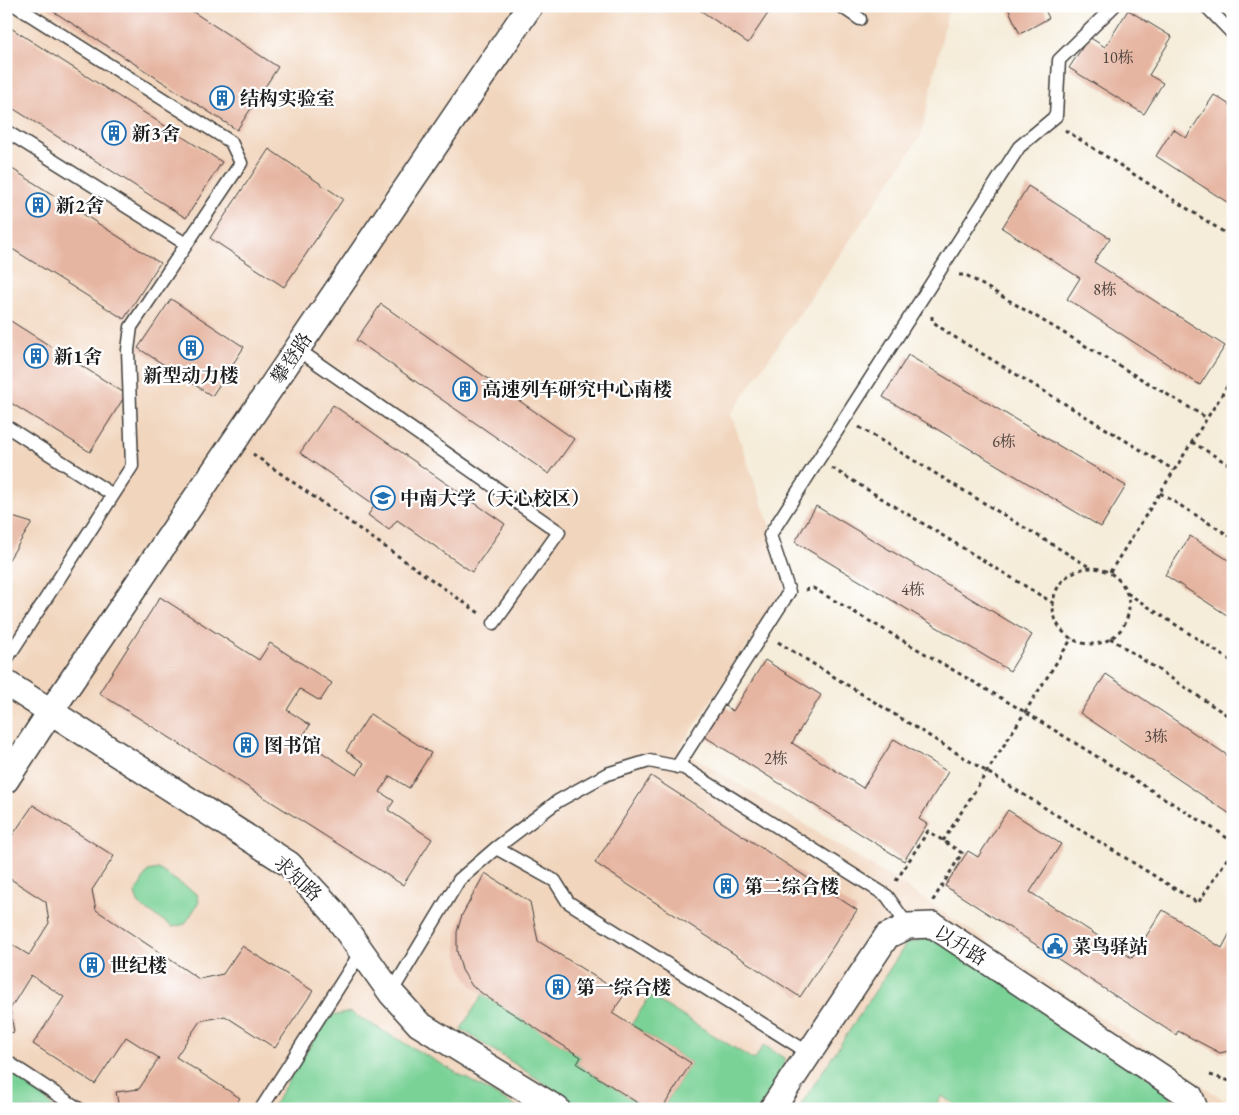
<svg xmlns="http://www.w3.org/2000/svg" width="1239" height="1115" font-family="'EB Garamond','Noto Serif SC',serif">
<style>
.built{fill:#f1d5bd}
.green{fill:#7ad297;stroke:#4b775a}
.building{fill:#e6b5a1}
.lines{fill:none;stroke-linecap:round;stroke-linejoin:round}
.service-casing{stroke:#3d3b38;stroke-width:15}
.minor-casing{stroke:#3d3b38;stroke-width:28}
.path{stroke:#3d3b38;stroke-width:3;stroke-dasharray:4 4;stroke-linecap:butt}
.service{stroke:#fff;stroke-width:12}
.minor{stroke:#fff;stroke-width:25}
.labels{text-anchor:middle;stroke-width:4.5;stroke-linejoin:round;paint-order:stroke}
.number-label{font-size:16px;fill:#4e423d}
.poi-label{font-size:19px;font-weight:bold;fill:#1c1c1c;stroke:#fff;text-anchor:start}
.street-label{font-size:19px;fill:#1c1c1c;stroke:#fff}
</style>
<rect width="100%" height="100%" fill="#fff"/>
<filter id="ink" filterUnits="userSpaceOnUse"><feTurbulence type="fractalNoise" baseFrequency=".02" numOctaves="2"/><feDisplacementMap in="SourceGraphic" scale="10" xChannelSelector="R" yChannelSelector="G"/><feConvolveMatrix kernelMatrix="1 2 1 2 8 2 1 2 1" color-interpolation-filters="sRGB"/></filter>
<filter id="wash" filterUnits="userSpaceOnUse"><feTurbulence type="fractalNoise" baseFrequency=".0096" numOctaves="4" result="noise"/><feDisplacementMap in="SourceGraphic" scale="20" xChannelSelector="R" yChannelSelector="G"/><feGaussianBlur stdDeviation="1.12" result="paint"/><feColorMatrix in="noise" values="0 0 0 0 0 0 0 0 0 0 0 0 0 0 0 0 0 1.4 0 .05"/><feComposite in="paint" operator="in"/></filter>
<g filter="url(#wash)">
<rect width="100%" height="100%" fill="#f5ecd9"/>
<path class="built" d="M6 6H347L356 12 359 6H949L921 136 731 414 789 582 680 748 903 885 1233 1106V1109H6Z"/>
<path class="green" d="M158 869 197 894 199 902 185 924 173 927 139 905 135 894 148 871Z
M933 936 1167 1089 1176 1109H961L942 1096 933 1109H798L906 944Z
M483 994 581 1057 577 1064 647 1109H584L461 1029Z
M650 996 754 1060 764 1045 784 1058 785 1069 759 1109H662L691 1063 631 1025Z
M350 1012 520 1109H271L328 1017Z
M6 1070 39 1090 54 1109H6Z"/>
<g id="blocks">
<path class="building" d="M45 6H184L278 67 237 130Z
M694 6H773L748 43Z
M1007 6H1043L1049 18 1020 34Z
M1128 10 1172 37 1149 75 1163 83 1144 114 1069 68 1089 37 1105 47Z
M6 25 222 162 186 218 6 104Z
M1214 95 1233 107V206L1156 156 1173 129 1186 138Z
M269 149 343 199 284 287 210 238Z
M6 165 160 263 124 319 6 245Z
M1028 186 1110 238 1094 262 1225 346 1200 385 1067 299 1080 278 1002 228Z
M171 299 244 347 212 396 138 348Z
M381 304 574 439 549 474 356 340Z
M6 318 126 394 90 452 6 400Z
M908 355 1126 486 1101 527 883 397Z
M333 405 505 524 472 572 397 520 389 530 368 515 375 505 300 453Z
M816 506 1032 635 1010 671 795 542Z
M6 515 32 523 6 564Z
M1190 536 1233 563V619L1165 575Z
M160 597 259 660 270 643 332 683 320 701 300 689 287 710 310 725 301 739 357 775 364 763 346 751 370 714 431 753 409 788 390 776 380 792 394 801 388 810 432 839 403 885 99 693Z
M765 660 821 695 792 743 863 788 894 739 948 772 919 819 927 824 904 861 702 735 721 704 733 711Z
M1106 674 1233 759V816L1080 713Z
M651 776 857 910 800 997 595 863Z
M33 805 114 856 92 890 96 910 199 979 223 974 242 946 313 991 275 1048 225 1016 200 1021 176 1057 240 1098 233 1109H119L116 1092 139 1089 159 1058 126 1037 95 1084 33 1044 64 997 31 975 10 1009 14 1032 6 1034V941L29 955 49 923 46 902 6 876V845Z
M1008 810 1061 844 1030 892 1132 958 1163 910 1222 948 1233 927V1050L1220 1053 1178 1031 1176 1035 945 886 968 851 978 857Z
M485 873 530 902 538 941 624 995 612 1013 691 1063 662 1109H647L577 1064 581 1057 490 999 472 986 462 970 457 951V932L462 915Z"/>
</g>
</g>
<g filter="url(#ink)">
<use href="#blocks" fill-opacity="0" stroke="#3d3b38" stroke-width="1"/>
<g class="lines">
<g class="service-casing">
<path id="service" d="M841 6 860 19
M1206 6 1233 34
M6 131 186 244
M297 349 559 532 494 623
M6 426 113 495
M6 660 132 466 128 350 131 327 241 163 231 142 16 6
M677 767 789 592 770 535 1019 147 1056 116 1059 60 1114 6
M496 848 555 881 568 902 809 1053
M391 993 459 880 496 848 558 801 607 774 649 761 684 768 887 896 908 926
M6 1061 79 1109
M261 1109 361 952"/>
</g>
<g class="minor-casing">
<path id="minor" d="M6 683 289 864 332 910 391 993 419 1024 557 1109
M6 780 51 711 530 6
M772 1109 887 936 908 926 933 925 1190 1096 1195 1109"/>
</g>
<path class="path" d="M1065 130 1233 238
M959 275H966L1207 418
M932 316V321L948 333 1174 470
M859 427 1091 568
M1192 442 1233 467
M253 454 479 613
M832 468 1053 603
M1160 493 1233 538
M1053 606a38 38 0 1 1 76 0a38 38 0 1 1-76 0Z
M1110 572 1233 377
M805 590 813 588 1025 712 1222 834 1233 843
M1127 593 1233 662
M1110 638 1233 719
M778 642 1198 903 1233 850
M943 841 1072 638
M896 881 928 831 962 853 932 902
M1210 1075 1233 1082"/>
<use href="#service" class="service"/>
<use href="#minor" class="minor"/>
</g>
</g>
<defs>
<g id="building-ring" transform="scale(1.25)"><circle r="9.5" fill="#fff" stroke="#1f6fb2" stroke-width="1.5"/><path d="M-4-6H4V6H1V3H-1V6H-4ZM-2.5-4.3h1.7v1.8h-1.7ZM.8-4.3h1.7v1.8H.8ZM-2.5-1h1.7V.8h-1.7ZM.8-1h1.7V.8H.8Z" fill="#1f6fb2"/></g>
<g id="university-ring" transform="scale(1.25)"><circle r="9.5" fill="#fff" stroke="#1f6fb2" stroke-width="1.5"/><path d="M0-5L7-2L0 1L-7-2ZM-4 1L0 2.5L4 1V4Q0 6-4 4Z" fill="#1f6fb2"/></g>
<g id="civic-ring" transform="scale(1.25)"><circle r="9.5" fill="#fff" stroke="#1f6fb2" stroke-width="1.5"/><path d="M-.6-6.5H3V-4.5H.6V-3L4-1V1h2V6H-6V1h2V-1L-.6-3ZM-1.2 2.5V6h2.4V2.5Z" fill="#1f6fb2"/></g>
</defs>
<g fill-rule="evenodd">
<use href="#building-ring" x="222" y="98"/>
<use href="#building-ring" x="114" y="133"/>
<use href="#building-ring" x="38" y="205"/>
<use href="#building-ring" x="191" y="348"/>
<use href="#building-ring" x="36" y="356"/>
<use href="#building-ring" x="465" y="389"/>
<use href="#university-ring" x="383" y="498"/>
<use href="#building-ring" x="246" y="745"/>
<use href="#building-ring" x="726" y="886"/>
<use href="#civic-ring" x="1055" y="946"/>
<use href="#building-ring" x="92" y="965"/>
<use href="#building-ring" x="558" y="987"/>
</g>
<g class="labels">
<g class="number-label">
<text x="1118" y="63">10栋</text>
<text x="1105" y="295">8栋</text>
<text x="1004" y="447">6栋</text>
<text x="913" y="595">4栋</text>
<text x="1156" y="742">3栋</text>
<text x="776" y="764">2栋</text>
</g>
<g class="poi-label">
<text x="240" y="105">结构实验室</text>
<text x="132" y="140">新3舍</text>
<text x="56" y="212">新2舍</text>
<text x="54" y="363">新1舍</text>
<text x="191" y="382" text-anchor="middle">新型动力楼</text>
<text x="482" y="396">高速列车研究中心南楼</text>
<text x="400" y="505">中南大学（天心校区）</text>
<text x="264" y="752">图书馆</text>
<text x="744" y="893">第二综合楼</text>
<text x="1072" y="953">菜鸟驿站</text>
<text x="110" y="972">世纪楼</text>
<text x="576" y="994">第一综合楼</text>
</g>
<g class="street-label">
<text transform="translate(291 358) rotate(-56)" y="7">攀登路</text>
<text transform="translate(298 878) rotate(43)" y="7">求知路</text>
<text transform="translate(961 945) rotate(32)" y="7">以升路</text>
</g>
</g>
<rect width="1239" height="1115" fill="none" stroke="#fff" stroke-width="25"/>
</svg>
